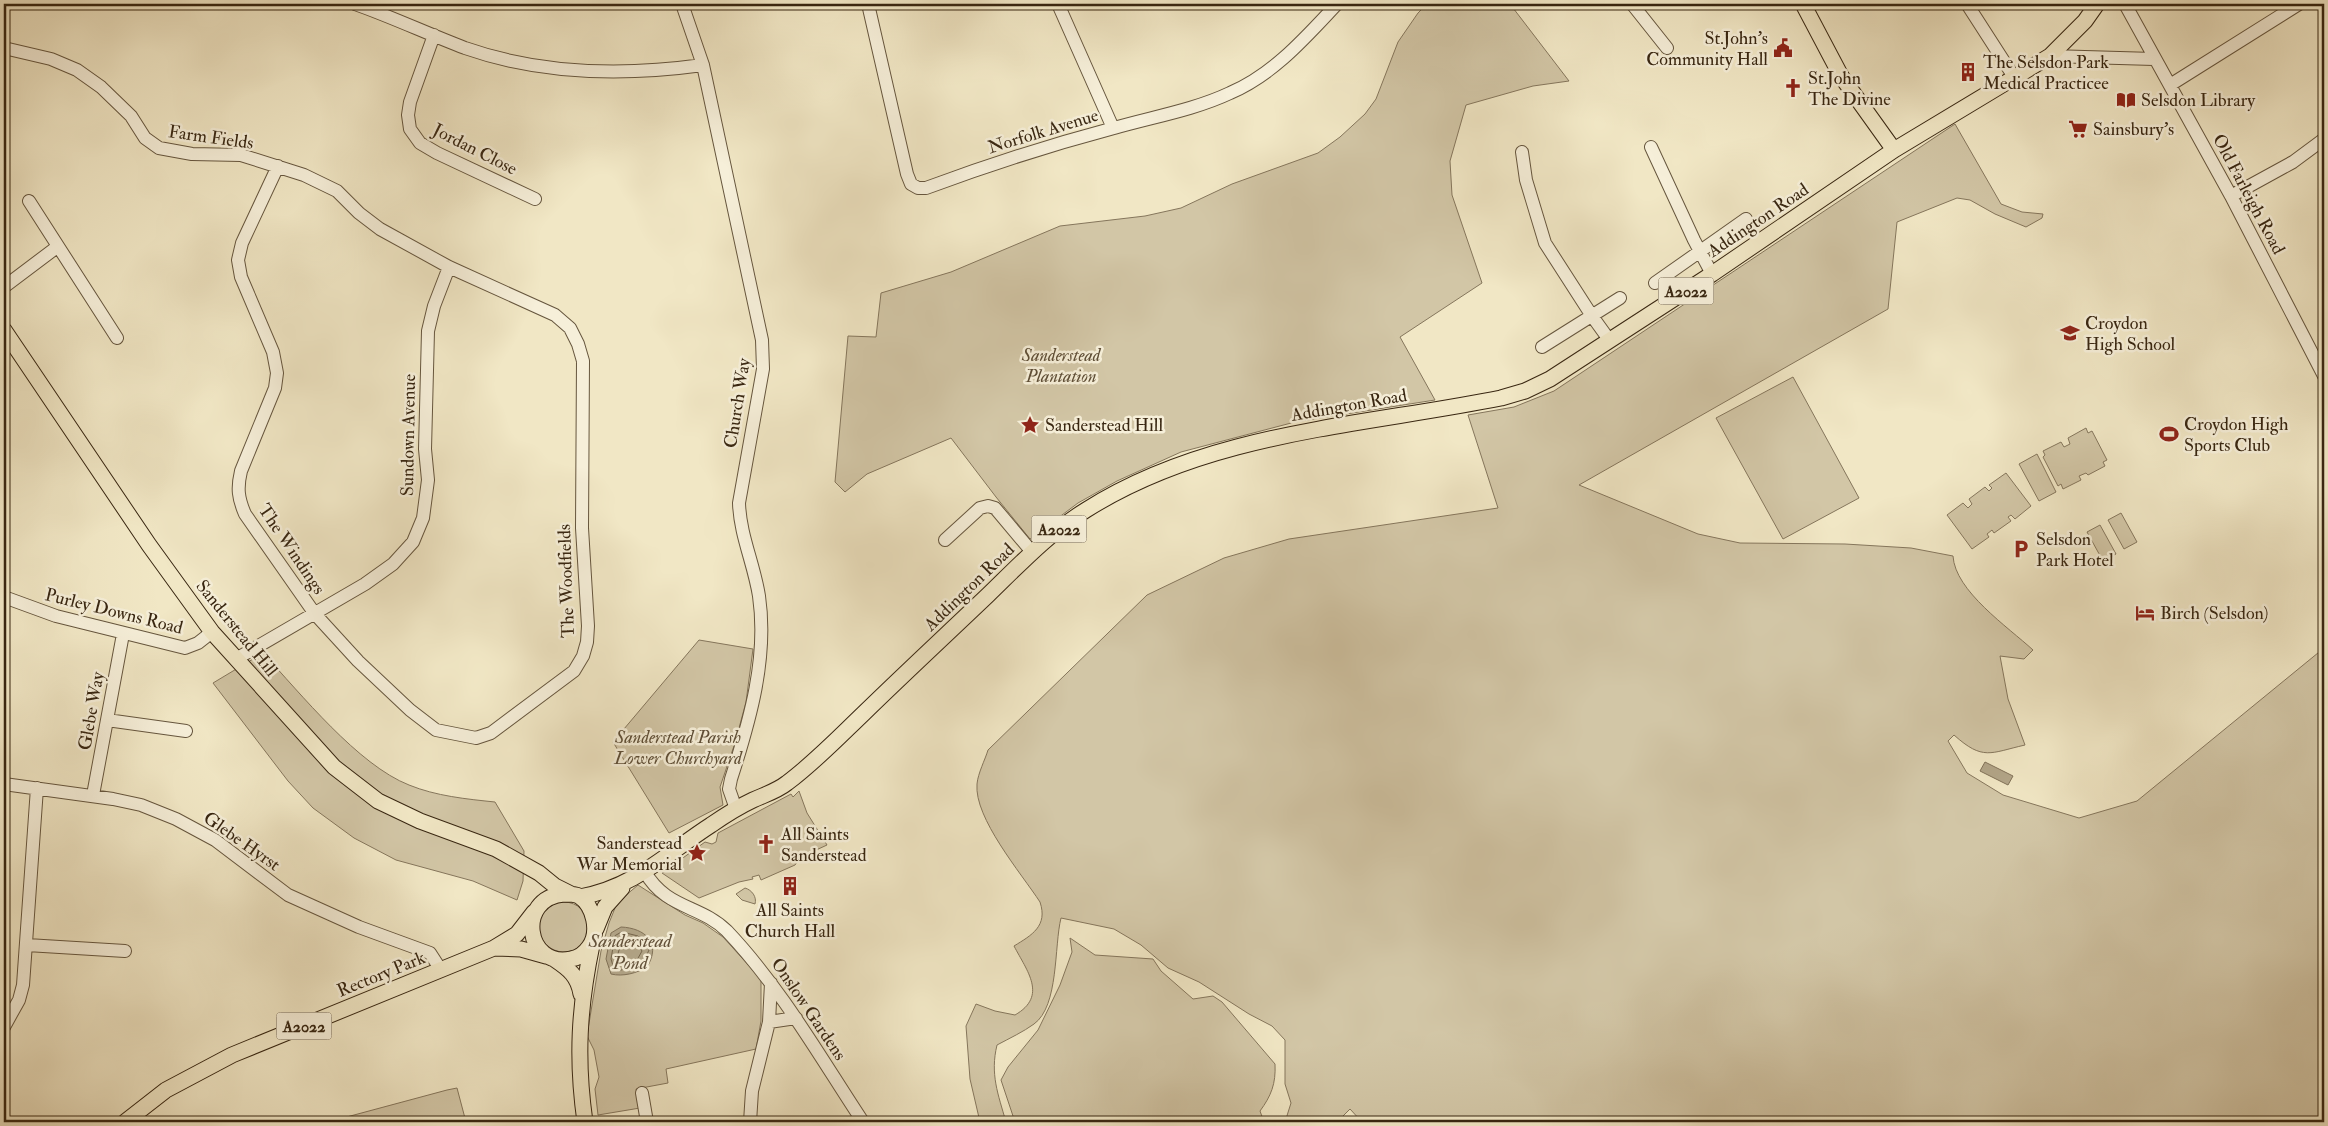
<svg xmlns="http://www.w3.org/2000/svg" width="2328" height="1126" font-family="'IM FELL Double Pica',serif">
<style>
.green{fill:#d2c6a6;stroke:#85765c}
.water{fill:#b2a588;stroke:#817258}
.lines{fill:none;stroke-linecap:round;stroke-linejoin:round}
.shore{stroke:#75664c;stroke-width:1}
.minor-casing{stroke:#66563e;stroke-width:14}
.major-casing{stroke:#382611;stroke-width:17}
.minor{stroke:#f6efd9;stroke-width:12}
.major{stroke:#f1e7c5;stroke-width:15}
.labels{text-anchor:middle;stroke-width:5;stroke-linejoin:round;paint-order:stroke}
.shield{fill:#f6efd9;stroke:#71624d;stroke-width:1}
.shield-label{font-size:16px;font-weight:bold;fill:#382611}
.poi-label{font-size:18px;fill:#382611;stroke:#f6efd9;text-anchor:start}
.street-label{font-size:18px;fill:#382611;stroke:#f6efd9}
.park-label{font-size:18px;font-style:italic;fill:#5e4e36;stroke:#f6efd9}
.water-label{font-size:19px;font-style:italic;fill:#63523b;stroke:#f6efd9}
</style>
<rect width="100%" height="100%" fill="#f1e7c5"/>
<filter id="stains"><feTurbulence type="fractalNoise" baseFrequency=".004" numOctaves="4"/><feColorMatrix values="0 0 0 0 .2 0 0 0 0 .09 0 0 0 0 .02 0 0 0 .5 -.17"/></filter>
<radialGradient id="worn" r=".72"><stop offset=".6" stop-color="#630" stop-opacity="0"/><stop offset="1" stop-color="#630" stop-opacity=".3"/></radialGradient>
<path class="green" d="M1427 4H1510L1569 81 1533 86 1466 105 1450 161 1452 195 1482 283 1400 337 1435 400 1295 422 1181 452 1117 481 1078 503 1030 539 996 497 951 438 867 474 845 492 835 482 848 336 876 337 881 293 951 272 1060 226 1145 216 1181 208 1232 184 1318 153 1340 137 1365 114 1376 99 1398 42 1418 13Z
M1955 124 2001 204 2022 212 2043 214 2042 218 2026 227 1995 214 1970 200 1957 198 1897 222 1888 309 1579 485 1698 534 1740 543 1845 544 1911 548 1953 556C1955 591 2008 627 2033 650L2024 659 2000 656 2008 699 2025 745C1990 753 1983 761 1954 735L1948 741 1967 773 2003 795 2079 818 2137 801 2324 648V1122H1362L1350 1109 1337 1122H1285L1291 1103 1285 1084V1040L1272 1026 1249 1014 1199 982 1168 968 1141 945 1114 929 1061 918C1054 946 1059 1006 1034 1024 1023 1032 1010 1038 997 1045 990 1074 998 1094 1006 1122H980L970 1079 966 1026 976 1004 995 1011 1015 1015C1048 996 1027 971 1014 946 1032 935 1048 926 1040 902 1021 873 974 818 977 784 978 773 985 760 988 750L1147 595 1224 558 1289 539 1498 508 1468 415 1514 407 1554 391Z
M1793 377 1859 498 1783 539 1716 418Z
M2086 428 2088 433 2092 431 2107 460 2103 462 2105 466 2088 475 2086 473 2079 476 2081 480 2063 489 2061 484 2058 486 2043 457 2045 455 2043 451 2061 442 2064 447 2070 444 2068 438Z
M2037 454 2056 492 2039 501 2019 464Z
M2006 473 2031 506 2015 519 2011 515 2008 517 2011 521 1994 533 1992 530 1987 534 1989 537 1972 549 1947 515 1963 503 1968 508 1972 504 1969 499 1985 487 1989 491 1992 488 1989 485Z
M2121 513 2137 542 2124 549 2108 520Z
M2100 525 2116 554 2103 561 2087 532Z
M699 640 753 649 746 702 735 743 720 787 723 805 669 833 613 742Z
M263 653C301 694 358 765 409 785 436 796 466 799 495 802L524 851 523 881 517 900 473 881 396 860 354 838 313 808 288 781 213 683Z
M799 791 807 813 827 845 801 857 795 865 761 880 759 875 752 877 753 879 739 882 699 898 662 873 705 842 712 844 716 842 718 833 791 794 793 797Z
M638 885 685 915 703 923 723 937 761 979V1021L756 1049 666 1069 668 1083 636 1089 640 1108 598 1115 595 1089 599 1077 594 1050 587 1036 592 1005 601 951 609 923 615 908 625 896Z
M745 888C752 890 757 897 755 904L742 900 736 894Z
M539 927a25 25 0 1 1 50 0a25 25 0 1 1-50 0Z
M1070 938 1095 955 1153 959 1161 971 1193 999 1213 996 1222 1002 1275 1064C1276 1084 1271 1096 1260 1111L1264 1122H1015L1001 1080 1008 1067 1038 1030 1060 985 1072 952Z
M457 1088 466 1122H328L447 1090Z"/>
<path class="water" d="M1985 762 2013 776 2008 785 1980 771Z
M621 927C645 928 662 943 647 967 637 973 623 977 611 974L606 959 611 933Z"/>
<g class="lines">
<path class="shore" d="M622 932 638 936 649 950 643 963 618 971 614 969 611 959 615 936Z
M623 938 635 941 642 951 637 960 620 964 617 958Z"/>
<g class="minor-casing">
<path id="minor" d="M355 4C392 17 428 34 465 48 542 75 623 76 703 65
M682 4 703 65 762 340 763 369 739 503C740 535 754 564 759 596 768 658 750 720 731 779L729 789 736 809
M868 4 907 174 911 184 918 188H926C988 165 1050 145 1114 128 1152 117 1194 110 1230 93 1274 74 1305 38 1337 4
M1058 4 1113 128
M1632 4 1667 48
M1967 4 2014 77
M2125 4 2231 196 2324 376
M434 35 410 102 408 115 410 129 420 143 437 153 535 199
M4 48 51 59 77 70 101 87 131 116 145 138 159 148 192 154 241 155 304 175 337 191 359 213 380 229 449 267 555 315 570 328 578 344 583 361 582 528 588 626 587 642 583 656 574 671 491 733 476 738 436 730 410 710 358 661 315 614 245 514C238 498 237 488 241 471L275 388 277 373 273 352 241 277 238 260 242 243 278 166
M2050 56 2154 59
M2170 85 2299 4
M1651 147 1694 240 1712 274
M1522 152 1526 180 1545 243 1592 316 1610 341
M2231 196 2293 162 2324 139
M29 201 117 338
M1655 283 1746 219
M4 287 57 247
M1542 347 1620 298
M945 540 980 508 988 506 995 508 1032 552
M4 597 56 616 185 648 198 643 212 632
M236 659 365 584 393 564 413 542 423 518 428 480 425 449 428 331 434 306 449 267
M107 720 186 731
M4 784 113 799 141 805 176 819 215 840 288 895 359 927 430 953 441 970
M93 795 123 634
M645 872C666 909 701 905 727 931 781 988 820 1057 863 1122
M27 945 125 951
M769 1022 796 1018
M4 1027 19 1000 23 985 37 788
M642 1093 647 1122
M750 1122 752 1091 769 1022 771 983"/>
</g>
<g class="major-casing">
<path id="major" d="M1803 4 1841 76 1894 150
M4 330 149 545 212 632 334 767 378 801 420 821 496 849 539 873 555 886 571 894
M564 894C568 894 575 894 579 896 594 906 600 932 589 947 584 954 579 958 571 959 526 969 515 898 564 894Z
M580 897C635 887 666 854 711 825 724 816 738 807 753 800 764 795 777 791 787 783 814 763 838 738 863 714 904 674 946 635 988 595 1019 565 1049 533 1086 510 1209 432 1361 426 1501 398L1525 391 1550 379 1712 274 1894 150 2050 56 2085 21 2097 4
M596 929 605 907 622 888
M495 948 521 949 546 956
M554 959C569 969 578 976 581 994
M125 1122 166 1090 232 1055 494 948 517 934 534 912
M585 1122C576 1059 579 1007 592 945"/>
</g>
<use href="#minor" class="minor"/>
<use href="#major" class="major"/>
</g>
<defs>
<g id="civic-bare" transform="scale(1.5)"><path d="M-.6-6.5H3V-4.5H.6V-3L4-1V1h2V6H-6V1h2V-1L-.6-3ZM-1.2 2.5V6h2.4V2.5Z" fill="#8f2418" stroke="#f6efd9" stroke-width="2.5" paint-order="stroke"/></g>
<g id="building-bare" transform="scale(1.5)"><path d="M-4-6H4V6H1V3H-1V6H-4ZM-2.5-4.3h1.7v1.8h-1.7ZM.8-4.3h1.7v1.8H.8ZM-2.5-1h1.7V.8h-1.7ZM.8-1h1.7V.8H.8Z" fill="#8f2418" stroke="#f6efd9" stroke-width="2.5" paint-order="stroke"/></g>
<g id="church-bare" transform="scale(1.5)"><path d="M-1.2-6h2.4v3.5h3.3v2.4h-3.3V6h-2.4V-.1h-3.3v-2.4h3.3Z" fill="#8f2418" stroke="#f6efd9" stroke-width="2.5" paint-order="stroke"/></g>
<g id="library-bare" transform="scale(1.5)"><path d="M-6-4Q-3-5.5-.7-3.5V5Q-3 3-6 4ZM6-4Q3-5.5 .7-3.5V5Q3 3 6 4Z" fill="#8f2418" stroke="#f6efd9" stroke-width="2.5" paint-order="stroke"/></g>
<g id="supermarket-bare" transform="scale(1.5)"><path d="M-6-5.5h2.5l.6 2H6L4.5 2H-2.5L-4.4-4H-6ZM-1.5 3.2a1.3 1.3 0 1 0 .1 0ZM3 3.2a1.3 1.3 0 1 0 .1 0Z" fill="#8f2418" stroke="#f6efd9" stroke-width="2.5" paint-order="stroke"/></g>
<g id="school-bare" transform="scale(1.5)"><path d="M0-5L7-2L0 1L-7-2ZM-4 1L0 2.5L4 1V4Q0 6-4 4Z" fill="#8f2418" stroke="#f6efd9" stroke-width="2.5" paint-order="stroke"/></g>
<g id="sight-bare" transform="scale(1.5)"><path d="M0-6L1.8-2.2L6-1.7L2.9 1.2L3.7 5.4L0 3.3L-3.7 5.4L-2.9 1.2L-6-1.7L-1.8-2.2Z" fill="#8f2418" stroke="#f6efd9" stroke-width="2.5" paint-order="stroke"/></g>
<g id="stadium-bare" transform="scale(1.5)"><path d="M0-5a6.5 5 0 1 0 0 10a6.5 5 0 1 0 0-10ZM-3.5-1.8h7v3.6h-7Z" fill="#8f2418" stroke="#f6efd9" stroke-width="2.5" paint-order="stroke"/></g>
<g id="parking-bare" transform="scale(1.5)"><path d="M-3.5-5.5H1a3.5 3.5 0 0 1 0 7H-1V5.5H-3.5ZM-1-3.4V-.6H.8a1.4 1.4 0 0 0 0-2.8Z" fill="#8f2418" stroke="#f6efd9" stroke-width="2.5" paint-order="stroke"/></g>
<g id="hotel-bare" transform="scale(1.5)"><path d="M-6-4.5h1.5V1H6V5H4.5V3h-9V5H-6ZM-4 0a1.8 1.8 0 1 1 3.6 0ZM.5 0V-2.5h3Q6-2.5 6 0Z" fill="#8f2418" stroke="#f6efd9" stroke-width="2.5" paint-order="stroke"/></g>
</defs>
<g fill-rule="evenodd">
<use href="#civic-bare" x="1783" y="48"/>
<use href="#building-bare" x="1968" y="72"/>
<use href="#church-bare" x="1793" y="88"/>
<use href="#library-bare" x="2126" y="100"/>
<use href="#supermarket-bare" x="2078" y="129"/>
<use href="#school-bare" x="2070" y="333"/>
<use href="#sight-bare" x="1030" y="425"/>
<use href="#stadium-bare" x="2169" y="434"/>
<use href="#parking-bare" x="2021" y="549"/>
<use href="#hotel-bare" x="2145" y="613"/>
<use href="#church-bare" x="766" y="844"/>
<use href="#sight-bare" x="697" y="853"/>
<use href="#building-bare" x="790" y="886"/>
</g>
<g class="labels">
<g class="shield">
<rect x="1658.5" y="277.5" width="55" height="27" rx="4"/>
<rect x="1031.5" y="515.5" width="55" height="27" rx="4"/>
<rect x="276.5" y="1012.5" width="55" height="27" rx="4"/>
</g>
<g class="shield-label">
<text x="1686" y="297">A2022</text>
<text x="1059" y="535">A2022</text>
<text x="304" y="1032">A2022</text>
</g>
<g class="poi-label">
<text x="1768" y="44" text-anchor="end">St.John's<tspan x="1768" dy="21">Community Hall</tspan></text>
<text x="1983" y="68">The Selsdon Park<tspan x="1983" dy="21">Medical Practicee</tspan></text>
<text x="1808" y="84">St.John<tspan x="1808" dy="21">The Divine</tspan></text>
<text x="2141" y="106">Selsdon Library</text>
<text x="2093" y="135">Sainsbury's</text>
<text x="2085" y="329">Croydon<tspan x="2085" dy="21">High School</tspan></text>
<text x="2184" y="430">Croydon High<tspan x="2184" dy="21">Sports Club</tspan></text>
<text x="1045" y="431">Sanderstead Hill</text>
<text x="2036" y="545">Selsdon<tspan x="2036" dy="21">Park Hotel</tspan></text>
<text x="2160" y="619">Birch (Selsdon)</text>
<text x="781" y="840">All Saints<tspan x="781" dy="21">Sanderstead</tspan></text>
<text x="682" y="849" text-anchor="end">Sanderstead<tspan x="682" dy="21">War Memorial</tspan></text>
<text x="790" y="916" text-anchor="middle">All Saints<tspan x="790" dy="21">Church Hall</tspan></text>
</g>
<g class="street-label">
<text transform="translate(1043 131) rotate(-17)" y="6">Norfolk Avenue</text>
<text transform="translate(211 137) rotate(8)" y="6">Farm Fields</text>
<text transform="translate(475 149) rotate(27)" y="6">Jordan Close</text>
<text transform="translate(2249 194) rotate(62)" y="6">Old Farleigh Road</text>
<text transform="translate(1758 220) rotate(-34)" y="6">Addington Road</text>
<text transform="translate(737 403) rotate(-81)" y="6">Church Way</text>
<text transform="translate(1349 405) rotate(-10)" y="6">Addington Road</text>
<text transform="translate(408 435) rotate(-89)" y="6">Sundown Avenue</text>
<text transform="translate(292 549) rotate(56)" y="6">The Windings</text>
<text transform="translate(566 581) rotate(-92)" y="6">The Woodfields</text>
<text transform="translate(969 587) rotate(-44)" y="6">Addington Road</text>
<text transform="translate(114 611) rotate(14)" y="6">Purley Downs Road</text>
<text transform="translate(237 628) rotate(51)" y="6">Sanderstead Hill</text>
<text transform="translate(91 711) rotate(-80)" y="6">Glebe Way</text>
<text transform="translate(242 841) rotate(35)" y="6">Glebe Hyrst</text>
<text transform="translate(381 974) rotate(-22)" y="6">Rectory Park</text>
<text transform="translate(809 1009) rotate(56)" y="6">Onslow Gardens</text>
</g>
<g class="park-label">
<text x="1061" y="361">Sanderstead<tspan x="1061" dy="21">Plantation</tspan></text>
<text x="678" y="743">Sanderstead Parish<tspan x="678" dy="21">Lower Churchyard</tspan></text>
</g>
<g class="water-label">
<text x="630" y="947">Sanderstead<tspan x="630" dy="22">Pond</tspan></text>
</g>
</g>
<rect width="2328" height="1126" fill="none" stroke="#f1e7c5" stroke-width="20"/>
<rect x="5" y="5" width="2318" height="1116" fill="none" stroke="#382611" stroke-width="2.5"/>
<rect x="10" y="10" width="2308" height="1106" fill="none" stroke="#382611"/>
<rect width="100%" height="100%" filter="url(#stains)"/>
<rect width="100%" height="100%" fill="url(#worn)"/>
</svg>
